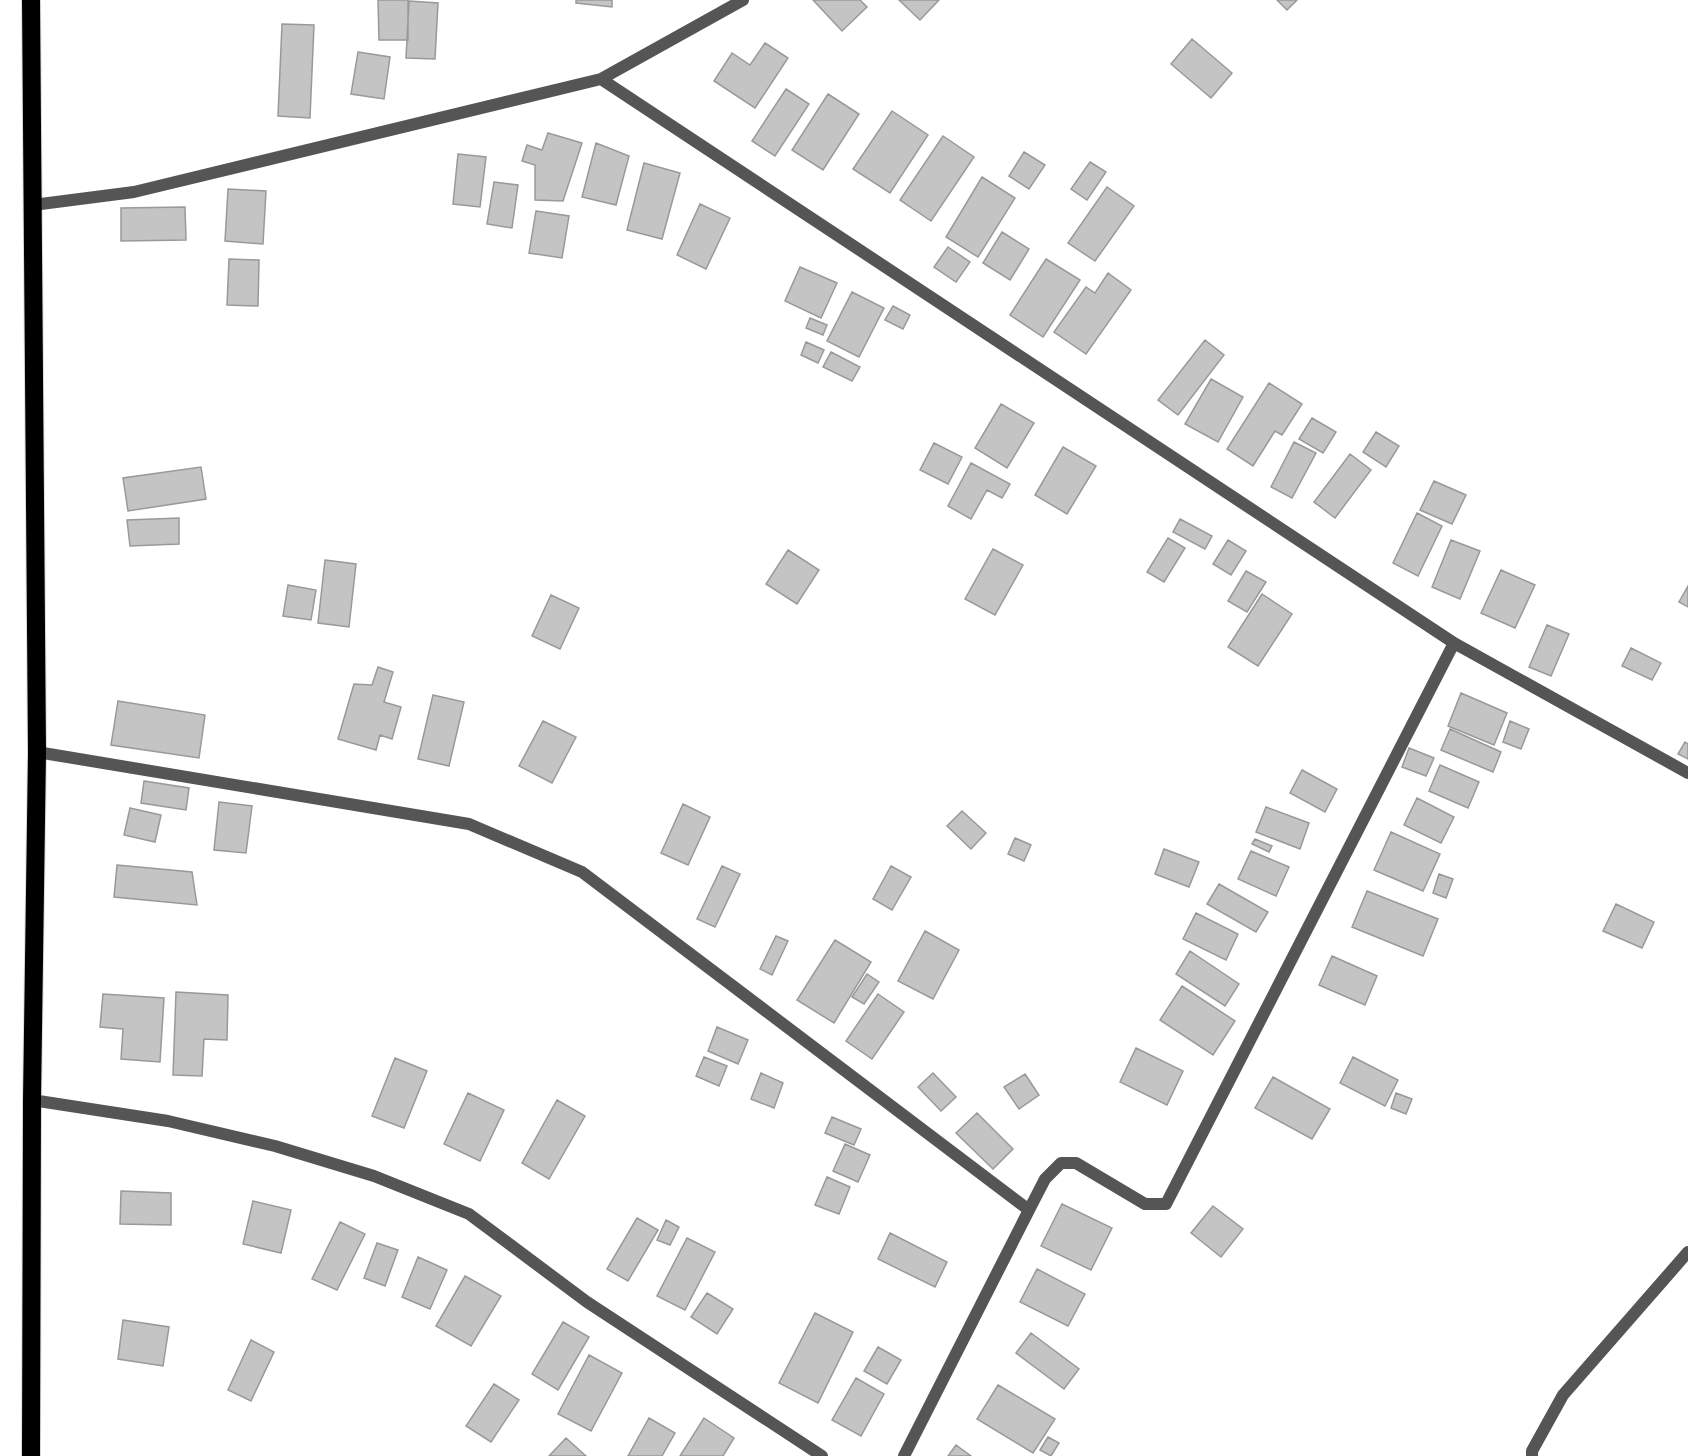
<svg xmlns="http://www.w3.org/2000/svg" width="1688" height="1456" font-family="'Work Sans',sans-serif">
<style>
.building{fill:#c4c4c4;stroke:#999;stroke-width:1.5}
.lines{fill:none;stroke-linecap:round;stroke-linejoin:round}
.highway-casing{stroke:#dbdbdb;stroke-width:20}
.street{stroke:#555;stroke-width:12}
.highway{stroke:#000;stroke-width:18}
</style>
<rect width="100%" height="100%" fill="#fff"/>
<path class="building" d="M378 0H408V40H379Z
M576 0H612V7L576 3Z
M813 0H860L867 7 842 31Z
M899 0H939L920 20Z
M1277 0H1297L1287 10Z
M409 1 438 3 435 59 406 58Z
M282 24 314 25 310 118 278 116Z
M1192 39 1232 73 1211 98 1171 64Z
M765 43 788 58 755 108 714 81 732 53 750 65Z
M358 52 390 57 384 99 351 94Z
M786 89 809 104 775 156 752 141Z
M828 94 859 114 823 170 792 150Z
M892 111 928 135 890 193 853 169Z
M548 133 582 143 563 201 535 200V165L522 161 527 145 542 150Z
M943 136 974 157 931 221 900 200Z
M596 143 629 156 616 205 582 197Z
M1024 152 1045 165 1029 189 1009 176Z
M458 154 486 157 480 207 453 204Z
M1090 162 1106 172 1087 200 1071 189Z
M644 163 680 173 662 239 627 230Z
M982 177 1015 198 978 257 946 237Z
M494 182 518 185 512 228 487 224Z
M1107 187 1134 206 1095 261 1068 243Z
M228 189 266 191 263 244 225 241Z
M700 204 730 218 706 269 677 255Z
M185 207 186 240 121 241V208Z
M536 211 569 216 562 258 529 253Z
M1002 232 1029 249 1010 280 983 263Z
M948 247 970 262 956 282 934 267Z
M229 259 259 260 258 306 227 305Z
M1046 259 1080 280 1043 337 1010 315Z
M800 267 837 283 821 318 785 301Z
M1108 273 1131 290 1086 354 1054 332 1086 287 1095 293Z
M852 292 884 308 859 357 827 341Z
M893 306 910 315 903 329 885 320Z
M810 318 827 325 823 335 806 328Z
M1205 340 1224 355 1178 415 1158 400Z
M806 342 824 350 818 363 801 355Z
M831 352 860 367 852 381 823 367Z
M1211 379 1243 397 1218 442 1185 424Z
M1269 383 1302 404 1282 435 1275 431 1253 466 1227 449Z
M1001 404 1034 423 1007 468 975 448Z
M1312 418 1336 432 1323 453 1299 439Z
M1376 432 1399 446 1386 467 1363 452Z
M1294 442 1316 453 1292 498 1271 487Z
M934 443 962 457 948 484 920 470Z
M1063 447 1096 466 1067 514 1035 495Z
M1350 454 1371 470 1335 518 1314 502Z
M971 463 1010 484 1002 498 987 490 971 519 948 506Z
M201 467 206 499 128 511 123 478Z
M1434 481 1466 495 1452 524 1420 510Z
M1417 513 1442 526 1418 576 1393 563Z
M179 518V544L130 546 127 520Z
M1180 519 1212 536 1205 549 1173 532Z
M1168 538 1185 548 1164 582 1147 572Z
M1228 540 1246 551 1231 575 1213 564Z
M1451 540 1480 551 1460 599 1432 587Z
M993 549 1023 565 995 615 965 599Z
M788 550 819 570 797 604 766 584Z
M325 560 356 564 349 627 318 623Z
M1501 570 1535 585 1515 628 1481 613Z
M1246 571 1266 582 1247 612 1228 601Z
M288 585 316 590 311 620 283 616Z
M1688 586V607L1679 602Z
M1262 594 1292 614 1258 666 1228 647Z
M551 595 579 608 560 649 532 636Z
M1547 625 1569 634 1551 676 1529 667Z
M1631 648 1661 663 1652 680 1622 666Z
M378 667 393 672 384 702 401 707 392 739 380 735 376 750 338 739 354 684 372 685Z
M1461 693 1507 713 1494 745 1448 726Z
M433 695 464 702 449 766 418 759Z
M118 701 205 715 199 758 111 745Z
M543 721 576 737 552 783 519 766Z
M1510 721 1529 729 1521 749 1503 742Z
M1450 729 1501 752 1493 772 1441 750Z
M1685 742 1688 744V759L1678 754Z
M1409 748 1434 758 1426 776 1402 767Z
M1440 765 1479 782 1468 808 1429 791Z
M1302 770 1337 789 1325 812 1290 793Z
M144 781 189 788 186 810 141 803Z
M1417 798 1454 817 1441 843 1404 825Z
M219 802 252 806 246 853 214 850Z
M683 804 710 817 688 865 661 853Z
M1266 807 1309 823 1300 849 1256 832Z
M130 808 161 815 155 842 124 835Z
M962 811 986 833 971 849 947 826Z
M1391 832 1440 854 1423 891 1374 870Z
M1015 838 1031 845 1024 861 1008 854Z
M1255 839 1272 846 1269 852 1252 844Z
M1164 849 1199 862 1189 887 1155 874Z
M1251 851 1289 867 1276 896 1238 879Z
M117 865 192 872 197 905 114 897Z
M722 866 740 874 715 927 697 919Z
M891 866 911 877 892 910 873 899Z
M1439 874 1453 879 1446 898 1433 893Z
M1219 884 1268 912 1256 932 1207 904Z
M1367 891 1438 919 1423 956 1352 927Z
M1616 904 1654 922 1642 948 1603 931Z
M1196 913 1238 934 1226 960 1183 939Z
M925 931 959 950 933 999 898 981Z
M776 936 788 941 772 975 760 969Z
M835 940 871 962 834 1023 797 1000Z
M1190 951 1239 984 1225 1006 1176 974Z
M1332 956 1377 976 1365 1005 1319 985Z
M867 974 879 982 864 1004 852 997Z
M1182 986 1235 1021 1213 1055 1160 1020Z
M176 992 228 995 227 1040 204 1039 202 1076 173 1075Z
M103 994 164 998 160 1062 121 1059 123 1029 100 1027Z
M878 994 904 1012 872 1059 846 1041Z
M717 1027 748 1040 738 1064 708 1051Z
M1136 1048 1183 1071 1167 1105 1120 1082Z
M704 1057 727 1066 719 1086 696 1076Z
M1353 1057 1398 1080 1385 1106 1340 1083Z
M395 1058 427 1071 404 1128 372 1116Z
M761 1073 783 1083 774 1108 751 1099Z
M933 1073 956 1097 941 1111 918 1087Z
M1025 1074 1039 1095 1019 1109 1004 1087Z
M1273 1077 1330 1109 1312 1139 1255 1108Z
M468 1093 504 1110 480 1161 444 1144Z
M1396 1093 1412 1099 1406 1114 1391 1108Z
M557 1100 585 1116 549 1179 522 1163Z
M977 1113 1013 1149 993 1169 956 1133Z
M832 1117 861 1129 854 1145 825 1133Z
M845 1144 870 1155 858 1182 833 1171Z
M827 1177 850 1187 839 1214 815 1205Z
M121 1191 171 1193V1225L120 1224Z
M253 1201 291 1210 281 1253 243 1244Z
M1062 1204 1112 1228 1091 1270 1041 1246Z
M1213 1206 1243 1229 1221 1257 1191 1233Z
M637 1218 658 1230 628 1281 607 1269Z
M666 1220 679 1227 670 1245 657 1240Z
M340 1222 365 1234 337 1290 312 1279Z
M890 1233 947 1262 935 1287 878 1259Z
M687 1238 715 1252 685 1310 657 1296Z
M377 1243 398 1250 385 1286 364 1278Z
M418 1257 447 1270 430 1309 402 1297Z
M1037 1269 1085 1294 1068 1326 1020 1302Z
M465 1276 501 1296 471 1346 436 1326Z
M707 1293 733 1309 717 1334 691 1317Z
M815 1313 853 1332 818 1403 779 1383Z
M123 1320 169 1327 163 1366 118 1359Z
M563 1322 589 1337 558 1390 532 1374Z
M1031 1333 1079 1369 1064 1389 1016 1353Z
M251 1340 274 1352 251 1401 228 1390Z
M878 1347 901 1360 887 1384 864 1371Z
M589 1355 622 1373 591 1431 558 1414Z
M856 1378 884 1394 861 1436 832 1420Z
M494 1384 519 1400 491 1442 466 1426Z
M998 1385 1055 1419 1033 1453 977 1419Z
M649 1418 675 1433 662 1456H628Z
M704 1418 734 1438 723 1456H680Z
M1048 1437 1059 1443 1051 1456 1040 1450Z
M566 1438 586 1456H549Z
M956 1445 971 1456H948Z"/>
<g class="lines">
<g class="highway-casing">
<path id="highway" d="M31 1456 32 1100 37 752 31 0"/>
</g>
<path class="street" d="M601 79 1454 643 1688 773
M33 205 134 192 601 79 743 0
M37 752 469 824 582 872 1029 1210 904 1456
M32 1100 168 1121 275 1146 374 1176 469 1214 587 1302 822 1456
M1029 1210 1045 1179 1061 1163H1076L1145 1204H1166L1454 643
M1532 1456V1451L1563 1395 1688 1252"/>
<use href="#highway" class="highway"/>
</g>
</svg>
